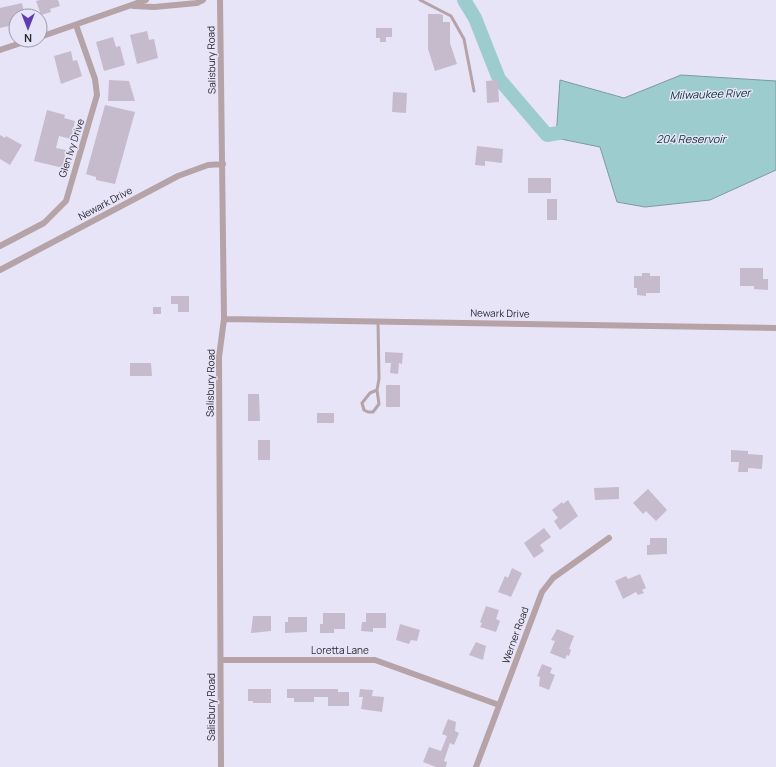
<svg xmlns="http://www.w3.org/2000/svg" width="776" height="767" font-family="Manrope,sans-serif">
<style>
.water{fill:#9dcccf;stroke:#7b9ba0}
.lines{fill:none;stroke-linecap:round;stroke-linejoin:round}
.river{stroke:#9dcccf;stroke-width:14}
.building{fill:#c5bbcc}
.lane{stroke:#b5a3a8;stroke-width:3}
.street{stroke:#b5a3a8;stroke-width:6}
.labels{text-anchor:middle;stroke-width:3;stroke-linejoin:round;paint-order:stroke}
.street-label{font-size:10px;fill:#2b2a31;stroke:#e8e4f8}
.water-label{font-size:11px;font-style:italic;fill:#043336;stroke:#e8e4f8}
</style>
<rect width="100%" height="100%" fill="#e8e4f8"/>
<path class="water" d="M681 75 776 81V170L710 200 645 207 617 202 600 147 556 138 560 80 624 98Z"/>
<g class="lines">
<path class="river" d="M464 0 475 18 499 79 547 135 575 130"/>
</g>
<path class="building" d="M40 0H58L60 6 50 9 51 12 41 15 36 1Z
M22 3 25 16H16V20L12 21 13 25 0 28V8Z
M428 14H440L443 15V22H450V43L457 64 435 71 428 49Z
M376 28H392V37H386V42H380V38H376Z
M147 31 149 40 154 39 158 58 137 64 130 35Z
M113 37 116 47 120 46 125 65 104 71 96 42Z
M71 51 73 61 77 60 82 76 61 84 54 56Z
M109 80 129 81 135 101H108Z
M498 80 499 102 487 103 486 81Z
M393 92 407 93 406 113 392 112Z
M105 105 135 112 115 184 96 180V177L86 174Z
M47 110 65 115 64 118 75 121 71 139 59 136 56 148 66 150 63 168 34 161Z
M0 135 5 138 6 136 22 145 10 165 0 159Z
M477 146 503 149 502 163 485 161V166L475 165Z
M528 178H551V193H528Z
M547 199H557V220H547Z
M740 268H763V279H768V290L754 289V286H740Z
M642 273H650V276H660V293H646V296L637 295V288H634V276H642Z
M171 296H189V312H178V304H171Z
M153 307H161V314H153Z
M385 352 403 353 402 364 399 363 398 374 390 373 391 363H385Z
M130 363H151L152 376H130Z
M386 385H400V407H386Z
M248 394H259L260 421H248Z
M317 413H334V423H317Z
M258 440H270V460H258Z
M731 450 748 451V454L763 455 762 469 748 468V472H738L739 462H731Z
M619 487V499L595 500 594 488Z
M648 489 667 510 656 521 646 511 643 514 633 503Z
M568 500 578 516 560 530 554 521 558 518 552 510 562 502 563 504Z
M544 528 551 537 540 545 544 551 534 558 524 543Z
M650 538H667V554L647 555V545H650Z
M512 568 522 573 511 597 498 592 505 576 508 578Z
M640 574 646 588 642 590 644 593 638 595 636 592 623 599 615 581 626 576 628 579Z
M486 606 499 610 496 619 500 621 496 632 480 627 482 623 480 622Z
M323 613H345V629H334V633H320V624H323Z
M366 613H386V628H373V632L361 631 362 622H366Z
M253 616H271V631L251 633Z
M288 617H307V632L285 633V622H288Z
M400 624 420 630 417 641 411 640 409 644 396 640Z
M557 629 574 636 569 649 571 650 569 656 567 655 565 659 550 653 555 641 551 640Z
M476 642 486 646 483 660 469 655Z
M542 664 552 668 550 673 555 675 549 690 539 686 540 677 537 676Z
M248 689H271V703H253V701H248Z
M287 689H338V692H349V706H328V697H314V702H294V698H287Z
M360 689 373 690 372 696 384 697 382 712 361 709 363 697H359Z
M448 719 456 722 455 731 459 733 454 745 450 743 444 761 447 762 446 767H436L423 762 429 747 441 751 447 736 442 734Z"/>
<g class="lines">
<path class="lane" d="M420 0 451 16 464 39 474 91
M377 390 379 404 373 412H368L364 410 362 403 370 393 377 390 379 379 378 321"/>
<path class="street" d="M220 0 224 319 219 357 221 767
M133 6 154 7 197 3 203 0
M40 37 146 0
M0 50 30 40
M0 246 44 223 66 201 97 95 95 79 76 25
M0 270 178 176 208 165 223 164
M224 319 776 328
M221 660H375L499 705
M476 767 542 592 553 578 609 538"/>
</g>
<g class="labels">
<g class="street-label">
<text transform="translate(211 60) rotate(-91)" y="4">Salisbury Road</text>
<text transform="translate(71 148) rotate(-72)" y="4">Glen Ivy Drive</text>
<text transform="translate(105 203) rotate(-28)" y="4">Newark Drive</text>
<text transform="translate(500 313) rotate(1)" y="4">Newark Drive</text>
<text transform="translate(210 383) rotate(-89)" y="4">Salisbury Road</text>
<text transform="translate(515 635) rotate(-70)" y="4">Werner Road</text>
<text x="340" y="654">Loretta Lane</text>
<text transform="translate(211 707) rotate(-90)" y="4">Salisbury Road</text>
</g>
<g class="water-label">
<text transform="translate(710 94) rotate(-2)" y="4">Milwaukee River</text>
<text x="691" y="143">204 Reservoir</text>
</g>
</g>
<g transform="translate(28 28) rotate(180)"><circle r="19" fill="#e8e4f8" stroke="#9c9aa8"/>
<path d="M0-3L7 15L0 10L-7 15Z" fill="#603cb4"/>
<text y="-6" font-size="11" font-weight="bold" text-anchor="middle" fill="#2b2a31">N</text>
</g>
</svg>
